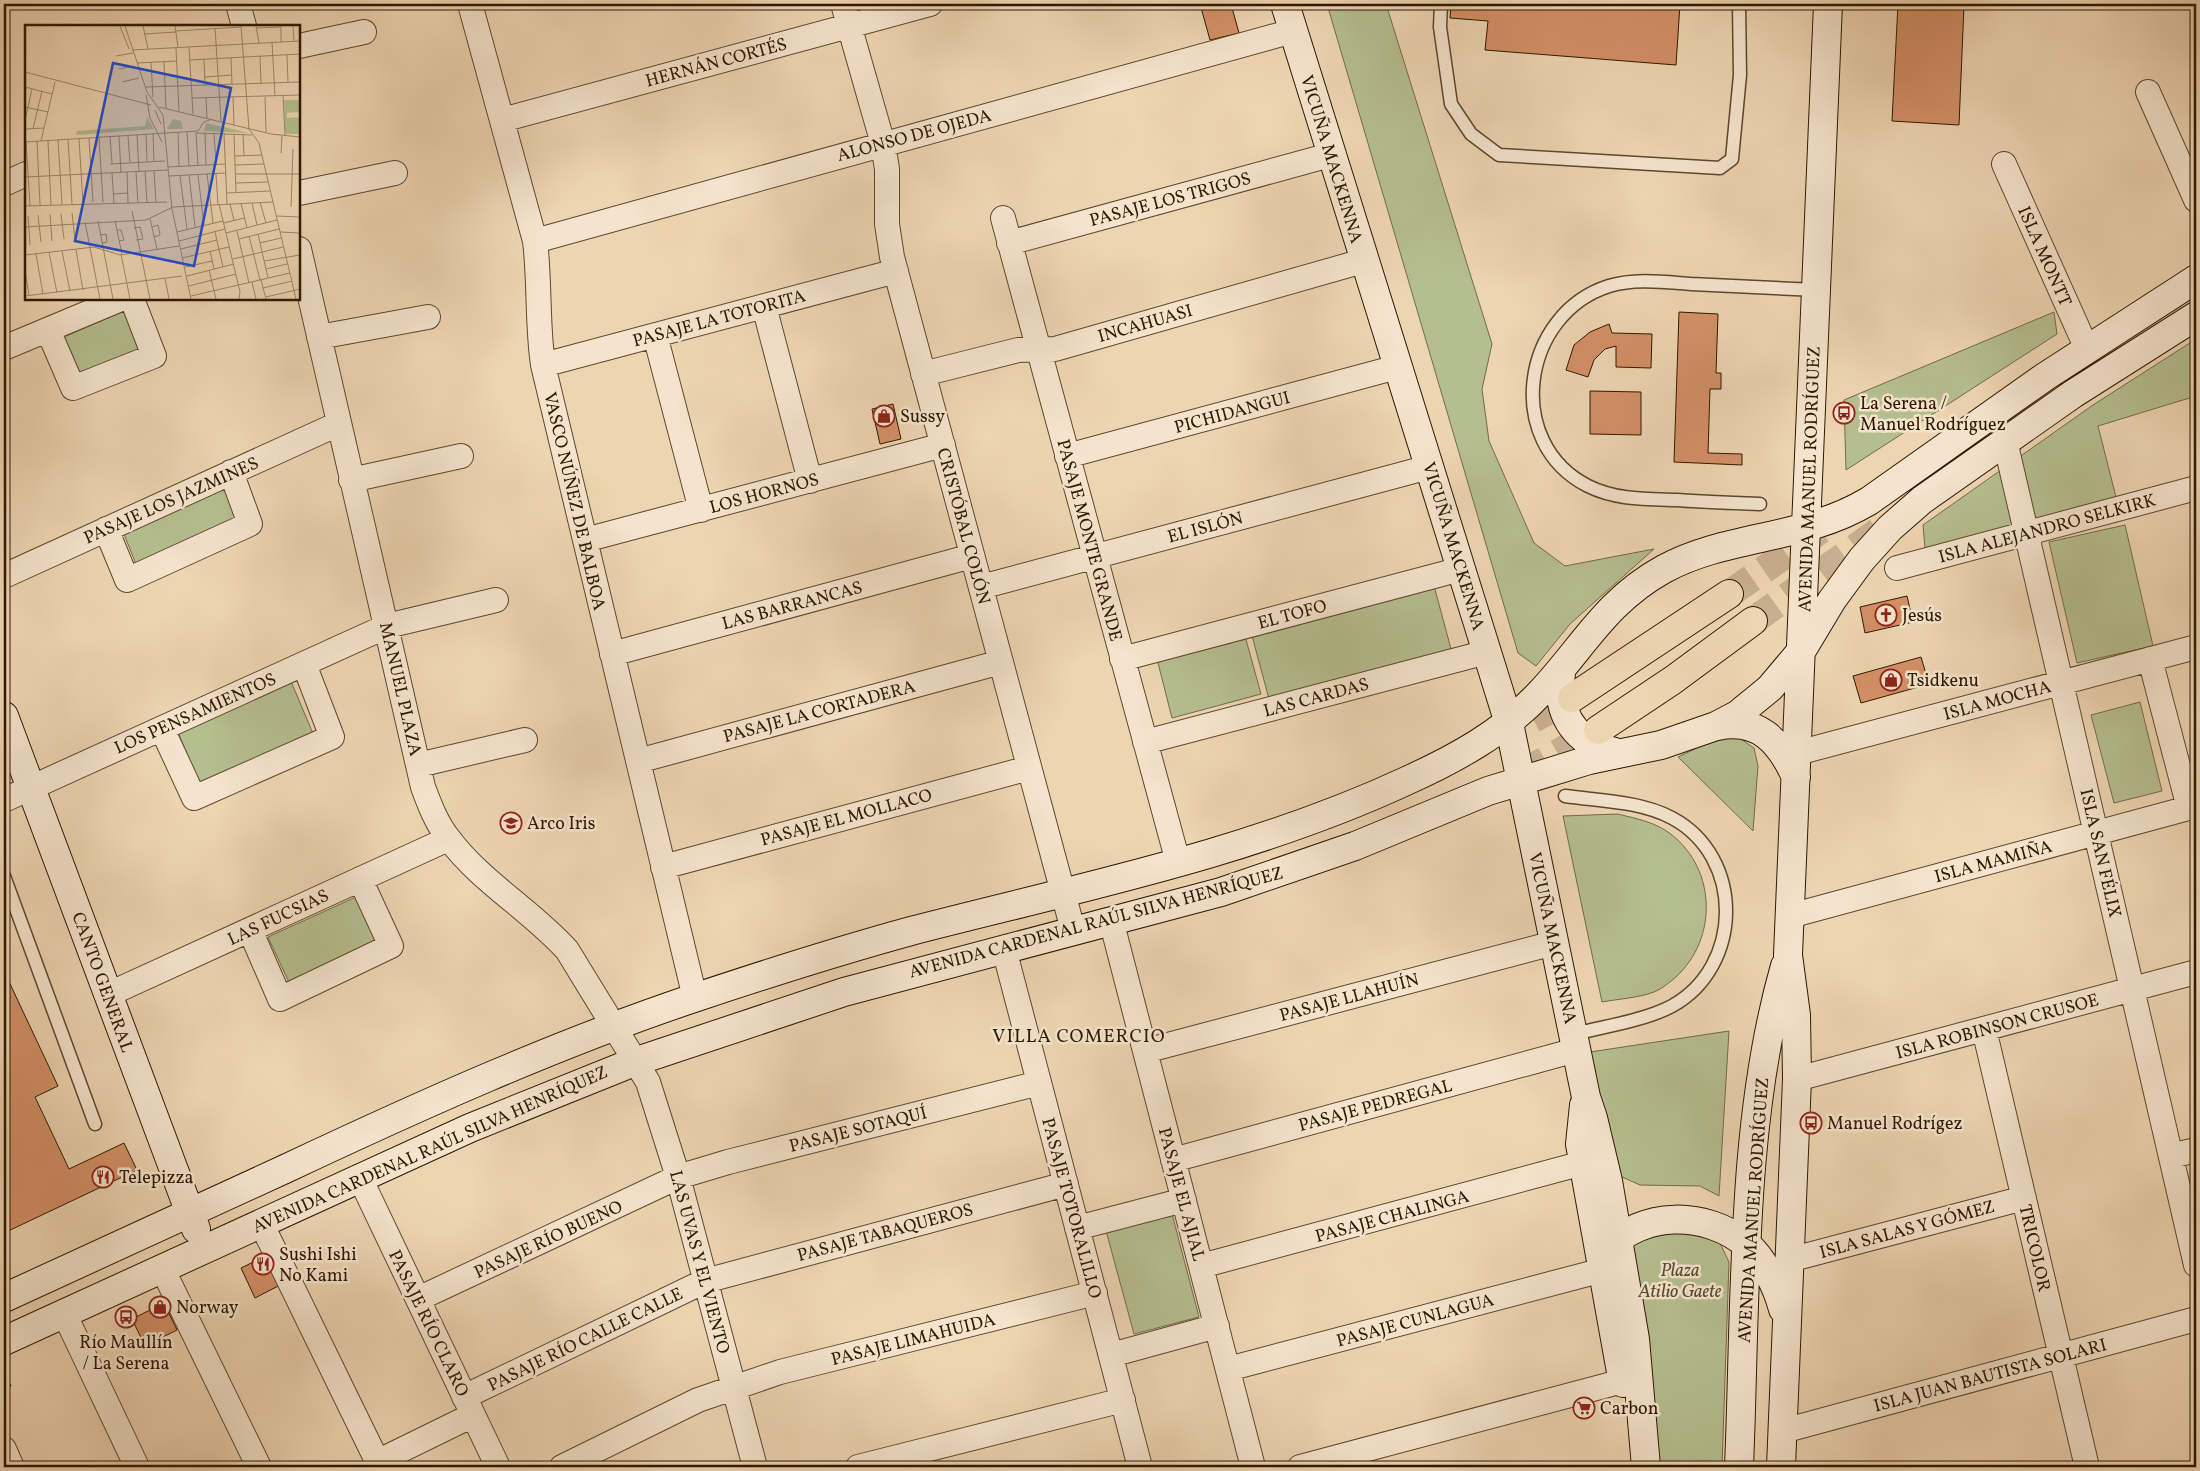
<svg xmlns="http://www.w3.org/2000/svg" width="2200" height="1471" font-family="Vollkorn,serif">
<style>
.green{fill:#b5be8f;stroke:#726b48}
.building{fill:#d49067;stroke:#2e1801}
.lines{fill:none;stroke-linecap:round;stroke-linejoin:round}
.highway-tunnel{stroke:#c8af8f;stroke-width:28;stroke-dasharray:28 14;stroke-linecap:butt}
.lane-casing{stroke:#5e472d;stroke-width:15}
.street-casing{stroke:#5e472d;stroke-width:26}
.secondary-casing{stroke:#2e1801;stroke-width:30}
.highway-casing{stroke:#2e1801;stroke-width:30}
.lane{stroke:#f4e4cd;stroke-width:12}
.street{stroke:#f4e4cd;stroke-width:24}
.secondary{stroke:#f4e4cd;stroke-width:28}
.highway{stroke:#eed5b2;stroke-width:28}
.labels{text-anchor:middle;stroke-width:5;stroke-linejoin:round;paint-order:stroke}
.street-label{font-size:18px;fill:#2e1801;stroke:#f4e4cd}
.poi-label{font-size:18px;fill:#2e1801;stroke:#f4e4cd;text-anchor:start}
.park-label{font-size:18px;font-style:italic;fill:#564a2c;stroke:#f4e4cd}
.neighbourhood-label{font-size:19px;letter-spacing:1px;fill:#2e1801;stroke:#f4e4cd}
.inset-road{fill:none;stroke:#a1896b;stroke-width:1}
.view{fill:#1d4ed8;fill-opacity:0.15;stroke:#1d4ed8;stroke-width:2.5}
.inset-edge{fill:none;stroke:#2e1801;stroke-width:2.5}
</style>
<rect width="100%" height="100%" fill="#eed5b2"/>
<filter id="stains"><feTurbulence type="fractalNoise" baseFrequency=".004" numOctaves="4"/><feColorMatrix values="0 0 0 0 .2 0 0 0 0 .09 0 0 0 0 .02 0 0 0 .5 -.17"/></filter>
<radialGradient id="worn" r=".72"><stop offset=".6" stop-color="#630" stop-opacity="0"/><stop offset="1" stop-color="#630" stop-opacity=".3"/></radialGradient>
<path class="green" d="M1327 4H1386L1492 344 1482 389 1489 441 1534 543 1565 566 1654 549 1570 624 1536 666 1518 653Z
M126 310 144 352 82 378 64 337Z
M2054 312 2057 334 1846 470 1844 400Z
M2196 339V396L2098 426 2117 501 1925 548 1923 525 2093 405Z
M225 482 241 518 136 564 121 527Z
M2125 525 2153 646 2077 663 2049 542Z
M1433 582 1451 649 1269 699 1251 632Z
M1245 636 1261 694 1172 718 1157 659Z
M290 679 314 736 199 784 176 727Z
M2140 702 2162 791 2114 803 2091 715Z
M1738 737 1754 748 1758 766 1753 831 1678 757 1718 738Z
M1618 814C1637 819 1656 822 1672 835 1716 870 1718 938 1676 977 1670 982 1662 989 1654 992 1638 998 1618 999 1602 1002L1563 816Z
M356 897 381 951 293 991 268 937Z
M1729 1031 1719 1196 1700 1186 1640 1185 1620 1176 1607 1164 1590 1052Z
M1171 1210 1199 1317 1134 1334 1105 1227Z
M1678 1230 1718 1239 1729 1262 1722 1467H1660L1627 1250 1647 1237Z"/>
<path class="building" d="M1200 4H1231L1239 33 1210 40Z
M1451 4H1680L1676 65 1485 50 1488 21 1450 18Z
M1898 4 1964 5 1959 125 1892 121Z
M1679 312 1718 314 1716 373H1721V389H1710L1708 453 1742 454V465L1674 462Z
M1609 324 1612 333 1652 334 1651 368 1616 367V346L1605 349 1594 360 1588 377 1566 370 1574 345 1590 332Z
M1590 391 1641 392V435L1590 434Z
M893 404 901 439 880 444 872 409Z
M1907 596 1913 622 1865 633 1860 607Z
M1921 657 1929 684 1861 703 1853 676Z
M4 971 58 1086 35 1097 69 1169 124 1143 137 1170 4 1233Z
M270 1254 284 1283 255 1298 241 1268Z
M164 1303 177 1330 145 1346 132 1319Z
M6 1376 11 1386 4 1389V1377Z
M1590 1401 1593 1412 1577 1416 1574 1405Z"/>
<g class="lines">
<path class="highway-tunnel" d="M1729 594 1822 529
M1753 621 1880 530
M1496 739 1572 698
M1521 774 1598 730"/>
<g class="lane-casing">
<path id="lane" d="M1441 4 1440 27 1451 104 1471 134 1499 155 1720 168 1732 159 1740 75 1739 4
M1760 504C1732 503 1704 502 1677 500 1646 499 1616 500 1588 486 1503 443 1521 314 1609 286 1635 278 1664 282 1691 284 1733 286 1775 288 1816 290
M1565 796C1600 801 1640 801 1672 818 1745 857 1743 967 1672 1006 1646 1020 1603 1027 1573 1034
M4 876 95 1124"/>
</g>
<g class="street-casing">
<path id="street" d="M238 4 244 26
M470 4 535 241C540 282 537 324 543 365L695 998
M843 4 883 144 887 169V224L892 257 1073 930
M299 46 364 32
M2148 92 2196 200
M502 120 930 4
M2004 164 2087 349
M4 184 26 174
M299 193 395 173
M1003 218 1178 862
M535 241 1293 31
M1009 243 1330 155
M299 249 423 787C430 806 437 824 449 839 481 882 531 910 567 950L648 1082 678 1177 755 1467
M764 306 810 481
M48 330 73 388 154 356 132 299
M655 335 701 510
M319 337 428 317
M4 348 121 299
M543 365 896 271
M923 374 1018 350 1055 349 1363 261
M2005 441 2196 1265
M1067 456 1397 367
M351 480 461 456
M106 529 127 580 250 524 231 472
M585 540 943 445
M1897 568 2196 488
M4 576 338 424
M981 587 1429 467
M612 654 972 556
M1122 659 1461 569
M2150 659 2189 808
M162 729 194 798 332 737 304 664
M1145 742 1487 652
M1797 753 2196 647
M638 761 1001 662
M418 765 525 740
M4 800 387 626 496 600
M663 867 1029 768
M1790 916 2196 806
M1111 920 1253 1467
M250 930 280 999 391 946 360 879
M1004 949 1140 1467
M107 995 448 839
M1984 1029 2087 1467
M1145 1051 1554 943
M1797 1079 2196 972
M2171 1156 2196 1150
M1173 1160 1576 1050
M360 1178 498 1467
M261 1223 380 1467
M1077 1228 1184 1200
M1789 1260 2024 1198
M1201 1266 1583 1163
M162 1268 259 1467
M418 1299 678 1177 728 1162 1039 1083
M64 1313 137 1467
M1111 1355 1217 1326
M1228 1369 1603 1270
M464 1397 705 1281 1066 1184
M1783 1431 2196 1319
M4 1449 12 1467
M377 1462 473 1415
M562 1467 698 1400 780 1372 1095 1293
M858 1467 1123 1400
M1300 1467 1623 1381"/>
</g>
<g class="secondary-casing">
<path id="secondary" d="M1285 4 1509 723 1586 1097 1593 1118 1608 1181 1635 1339 1646 1467
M1561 673C1556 716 1576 744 1618 753
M4 716 196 1229
M1717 726C1759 717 1780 742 1796 777
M1584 1105 1580 1144 1623 1383
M1607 1250C1641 1210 1707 1211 1746 1244 1764 1259 1777 1287 1783 1309
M4 1298C98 1255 192 1212 285 1169 419 1106 554 1045 694 998 766 974 838 951 911 931 1077 888 1248 854 1404 782 1455 759 1503 733 1541 692 1584 646 1606 601 1664 569 1729 534 1802 541 1869 501L2046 376 2196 279
M4 1341 470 1128 634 1062 844 992 1221 892 1355 846 1488 791 1589 760 1661 745 1716 726 1737 715 1770 688 1802 650 1832 600 1862 559 1890 528 1922 500 2073 394 2196 316
M1739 1467C1746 1304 1740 1123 1785 966
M1781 1467 1797 1079 1796 1015 1788 955 1828 4"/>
</g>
<g class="highway-casing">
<path id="highway" d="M1572 698 1729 594
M1598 730 1673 680 1753 621"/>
</g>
<use href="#lane" class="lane"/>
<use href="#street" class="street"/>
<use href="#secondary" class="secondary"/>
<use href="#highway" class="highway"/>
</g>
<defs>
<g id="bus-ring" transform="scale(1.125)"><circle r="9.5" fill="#f4e4cd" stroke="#8f2418" stroke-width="1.5"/><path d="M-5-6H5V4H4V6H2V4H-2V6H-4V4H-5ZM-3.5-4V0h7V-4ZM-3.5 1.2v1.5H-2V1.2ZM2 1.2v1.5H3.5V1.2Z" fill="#8f2418"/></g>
<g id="shop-ring" transform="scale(1.125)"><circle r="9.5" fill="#f4e4cd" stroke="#8f2418" stroke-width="1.5"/><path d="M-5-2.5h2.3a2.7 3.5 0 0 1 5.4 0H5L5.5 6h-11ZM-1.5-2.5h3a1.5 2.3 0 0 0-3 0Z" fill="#8f2418"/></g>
<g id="church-ring" transform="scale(1.125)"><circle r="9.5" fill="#f4e4cd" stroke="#8f2418" stroke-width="1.5"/><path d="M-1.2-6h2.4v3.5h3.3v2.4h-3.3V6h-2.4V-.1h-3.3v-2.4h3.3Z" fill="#8f2418"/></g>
<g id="school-ring" transform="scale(1.125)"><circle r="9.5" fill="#f4e4cd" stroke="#8f2418" stroke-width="1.5"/><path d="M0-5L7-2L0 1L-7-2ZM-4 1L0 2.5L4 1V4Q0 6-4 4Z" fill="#8f2418"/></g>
<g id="restaurant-ring" transform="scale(1.125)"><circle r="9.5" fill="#f4e4cd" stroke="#8f2418" stroke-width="1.5"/><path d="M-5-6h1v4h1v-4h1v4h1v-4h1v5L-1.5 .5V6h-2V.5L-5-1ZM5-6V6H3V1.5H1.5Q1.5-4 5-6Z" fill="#8f2418"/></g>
<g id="supermarket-ring" transform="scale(1.125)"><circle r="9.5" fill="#f4e4cd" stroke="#8f2418" stroke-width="1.5"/><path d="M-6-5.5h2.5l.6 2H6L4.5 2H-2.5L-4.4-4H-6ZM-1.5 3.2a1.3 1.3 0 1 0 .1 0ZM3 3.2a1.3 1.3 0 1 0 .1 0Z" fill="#8f2418"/></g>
</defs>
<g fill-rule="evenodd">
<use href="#bus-ring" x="1844" y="413"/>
<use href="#shop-ring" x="884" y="416"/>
<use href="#church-ring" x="1886" y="615"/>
<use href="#shop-ring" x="1891" y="680"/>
<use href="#school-ring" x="511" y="823"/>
<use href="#bus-ring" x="1811" y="1123"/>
<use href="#restaurant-ring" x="103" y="1177"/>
<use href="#restaurant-ring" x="263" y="1264"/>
<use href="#shop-ring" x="160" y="1307"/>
<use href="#bus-ring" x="126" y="1317"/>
<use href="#supermarket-ring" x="1584" y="1408"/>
</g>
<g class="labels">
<g class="street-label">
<text transform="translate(716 62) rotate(-15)" y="6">HERNÁN CORTÉS</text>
<text transform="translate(914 135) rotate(-15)" y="6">ALONSO DE OJEDA</text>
<text transform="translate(1332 159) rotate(73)" y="6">VICUÑA MACKENNA</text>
<text transform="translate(1170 199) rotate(-15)" y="6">PASAJE LOS TRIGOS</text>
<text transform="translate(2045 256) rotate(66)" y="6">ISLA MONTT</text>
<text transform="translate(719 318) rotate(-15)" y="6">PASAJE LA TOTORITA</text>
<text transform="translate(1145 323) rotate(-16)" y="6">INCAHUASI</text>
<text transform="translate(1232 412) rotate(-15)" y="6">PICHIDANGUI</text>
<text transform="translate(1809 479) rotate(-88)" y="6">AVENIDA MANUEL RODRÍGUEZ</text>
<text transform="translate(764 493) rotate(-15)" y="6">LOS HORNOS</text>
<text transform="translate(171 500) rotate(-24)" y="6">PASAJE LOS JAZMINES</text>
<text transform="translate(575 501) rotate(77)" y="6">VASCO NÚÑEZ DE BALBOA</text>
<text transform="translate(964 526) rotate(75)" y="6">CRISTÓBAL COLÓN</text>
<text transform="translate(1205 527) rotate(-15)" y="6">EL ISLÓN</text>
<text transform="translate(2047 528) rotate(-15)" y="6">ISLA ALEJANDRO SELKIRK</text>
<text transform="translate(1090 540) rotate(75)" y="6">PASAJE MONTE GRANDE</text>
<text transform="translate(1454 546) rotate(73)" y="6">VICUÑA MACKENNA</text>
<text transform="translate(792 605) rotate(-15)" y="6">LAS BARRANCAS</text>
<text transform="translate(1292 614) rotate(-15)" y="6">EL TOFO</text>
<text transform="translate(401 689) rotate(77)" y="6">MANUEL PLAZA</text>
<text transform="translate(1316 697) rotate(-15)" y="6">LAS CARDAS</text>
<text transform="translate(1997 700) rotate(-15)" y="6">ISLA MOCHA</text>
<text transform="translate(819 711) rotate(-15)" y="6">PASAJE LA CORTADERA</text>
<text transform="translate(195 713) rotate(-24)" y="6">LOS PENSAMIENTOS</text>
<text transform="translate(846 817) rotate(-15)" y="6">PASAJE EL MOLLACO</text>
<text transform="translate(2101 853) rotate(77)" y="6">ISLA SAN FÉLIX</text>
<text transform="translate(1993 861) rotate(-15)" y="6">ISLA MAMIÑA</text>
<text transform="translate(278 917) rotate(-25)" y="6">LAS FUCSIAS</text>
<text transform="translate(1096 922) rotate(-15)" y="6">AVENIDA CARDENAL RAÚL SILVA HENRÍQUEZ</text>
<text transform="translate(1553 938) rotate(78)" y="6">VICUÑA MACKENNA</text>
<text transform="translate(103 982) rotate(70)" y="6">CANTO GENERAL</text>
<text transform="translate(1349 997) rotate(-15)" y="6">PASAJE LLAHUÍN</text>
<text transform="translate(1997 1026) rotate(-15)" y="6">ISLA ROBINSON CRUSOE</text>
<text transform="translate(1375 1105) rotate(-15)" y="6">PASAJE PEDREGAL</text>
<text transform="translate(858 1129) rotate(-14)" y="6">PASAJE SOTAQUÍ</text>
<text transform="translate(430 1149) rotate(-24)" y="6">AVENIDA CARDENAL RAÚL SILVA HENRÍQUEZ</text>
<text transform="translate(1182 1194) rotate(75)" y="6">PASAJE EL AJIAL</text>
<text transform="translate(1072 1208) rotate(75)" y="6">PASAJE TOTORALILLO</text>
<text transform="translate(1753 1210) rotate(-86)" y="6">AVENIDA MANUEL RODRÍGUEZ</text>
<text transform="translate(1392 1216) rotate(-15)" y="6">PASAJE CHALINGA</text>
<text transform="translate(1907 1229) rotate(-15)" y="6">ISLA SALAS Y GÓMEZ</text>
<text transform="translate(885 1232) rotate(-15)" y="6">PASAJE TABAQUEROS</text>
<text transform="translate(548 1239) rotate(-25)" y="6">PASAJE RÍO BUENO</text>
<text transform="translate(2035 1248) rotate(77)" y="6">TRICOLOR</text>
<text transform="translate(700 1262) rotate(75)" y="6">LAS UVAS Y EL VIENTO</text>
<text transform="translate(1415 1320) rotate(-15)" y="6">PASAJE CUNLAGUA</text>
<text transform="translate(429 1323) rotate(64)" y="6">PASAJE RÍO CLARO</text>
<text transform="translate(585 1339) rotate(-26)" y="6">PASAJE RÍO CALLE CALLE</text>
<text transform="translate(913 1339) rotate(-14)" y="6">PASAJE LIMAHUIDA</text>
<text transform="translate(1990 1375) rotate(-15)" y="6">ISLA JUAN BAUTISTA SOLARI</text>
</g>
<g class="poi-label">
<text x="1860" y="409">La Serena /<tspan x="1860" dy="21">Manuel Rodríguez</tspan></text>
<text x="900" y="422">Sussy</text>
<text x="1902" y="621">Jesús</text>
<text x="1907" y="686">Tsidkenu</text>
<text x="527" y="829">Arco Iris</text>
<text x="1827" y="1129">Manuel Rodrígez</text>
<text x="119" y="1183">Telepizza</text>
<text x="279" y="1260">Sushi Ishi<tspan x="279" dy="21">No Kami</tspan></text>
<text x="176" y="1313">Norway</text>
<text x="126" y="1348" text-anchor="middle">Río Maullín<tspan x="126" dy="21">/ La Serena</tspan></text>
<text x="1600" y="1414">Carbon</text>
</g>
<g class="park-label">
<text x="1680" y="1276">Plaza<tspan x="1680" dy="21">Atilio Gaete</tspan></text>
</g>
<g class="neighbourhood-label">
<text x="1079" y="1042">VILLA COMERCIO</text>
</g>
</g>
<g transform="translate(25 25)">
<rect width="275" height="275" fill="#eed5b2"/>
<path d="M259 75H275V87L262 88V93L275 92V109H260ZM122 92 129 104 51 110 52 106 120 101ZM148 94 156 96 158 104H142ZM181 98 224 108 179 106Z" fill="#b5be8f"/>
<path class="inset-road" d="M95 1 104 24M100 1 122 67 138 90 147 184 166 274M118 1 123 24M150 1 153 22M216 1 224 104 234 118 271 274M231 1 234 18M256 1V17M268 1 269 16M190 3 196 96M231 3 256 2M151 6 216 2M119 9 151 7M247 17 250 71M164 22 168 89M151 23 154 86M107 25 275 16M262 30 263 57M91 31 108 28M235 31 236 59M206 33 207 60M179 34 180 60M165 35 275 29M126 37 128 72M139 37 141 84M112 38 152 36M94 44 109 41M0 47 126 80M180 52 207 50M97 57 114 53M0 62 27 69M121 62 275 57M121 70 125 93 137 117M258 71 260 110M208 72 209 100M240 72 241 107M167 73 275 70M181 73 182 93M0 82 23 87M134 82 246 109 275 112M130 85 136 99M0 95 7 64M0 104 19 103M8 104 17 66M153 107 154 141M162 107 164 141M128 108 129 136M171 108 227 110M171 108 173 141M180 108 181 140M189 108 191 140M199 108 202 179M209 109 211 167M218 109 219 131M112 110 114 147M121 110 122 136M94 111 96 148M103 111 105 137M74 112 78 177M85 112 87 138M64 113 68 177M43 114 47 179M54 114 58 178M33 115 37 179M12 116 15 180M16 116 30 57M23 116 26 180M0 117 173 106 179 97 187 94M1 117 5 181M256 128 257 111M210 131 237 130M85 139 140 136M210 140 239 139M143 142 200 139M120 146 122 177M129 146 131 177M102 147 103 178M111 147 113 178M87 148 89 178M182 149 188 198M191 149 193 180M211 149H275M164 150 170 202M173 150 179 200M144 151 201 148M155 151 162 204M0 152 143 145M211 158 243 157M202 168 245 166M88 169 103 168M235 177 241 198M216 178 222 203M227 178 232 200M194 179 215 267 214 274M205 179 209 195M0 181 142 177M266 182 268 124M107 186 125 274M47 188 50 214M25 189 27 216M36 189 39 214M13 190 16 217M3 191 5 220M251 191 275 192M125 194 132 224M73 196 88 274M90 196 97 229M60 197 75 274M199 198 219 193M0 202 121 195 148 182 248 177M127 202 133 200 135 210 129 212M109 203 115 202 118 214 111 215M92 205H96L99 215 94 216M212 206 224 258M152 207 198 196M190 207 198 242M255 207 275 208M201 208 252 195M233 209 243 253M76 210 81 209 82 217 77 218M224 211 235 255M214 214 254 204M154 216 200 204M235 218 256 213M156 224 192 215M51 225 58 265M37 226 45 266M185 226 189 244M24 227 32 268M11 229 18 269M96 229 105 274M0 230 69 222 95 230 154 221M157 233 204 222M208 234 258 222M239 236 275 230M160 242 187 236M241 244 262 239M0 245 4 271M184 245 191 274M162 251 209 239M140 253 144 274M236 255 241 274M227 257 231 274M164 261 211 249M238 263 267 256M0 271 157 251M166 271 265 248M241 272 275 264"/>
<path class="view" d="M88 38 206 63 169 241 50 216Z"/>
<rect width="275" height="275" class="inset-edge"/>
</g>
<rect width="2200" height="1471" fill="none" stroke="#eed5b2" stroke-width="20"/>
<rect x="5" y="5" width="2190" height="1461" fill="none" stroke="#2e1801" stroke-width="2.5"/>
<rect x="10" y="10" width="2180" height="1451" fill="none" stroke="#2e1801"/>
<rect width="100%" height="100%" filter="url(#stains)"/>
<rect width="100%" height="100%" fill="url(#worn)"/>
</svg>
